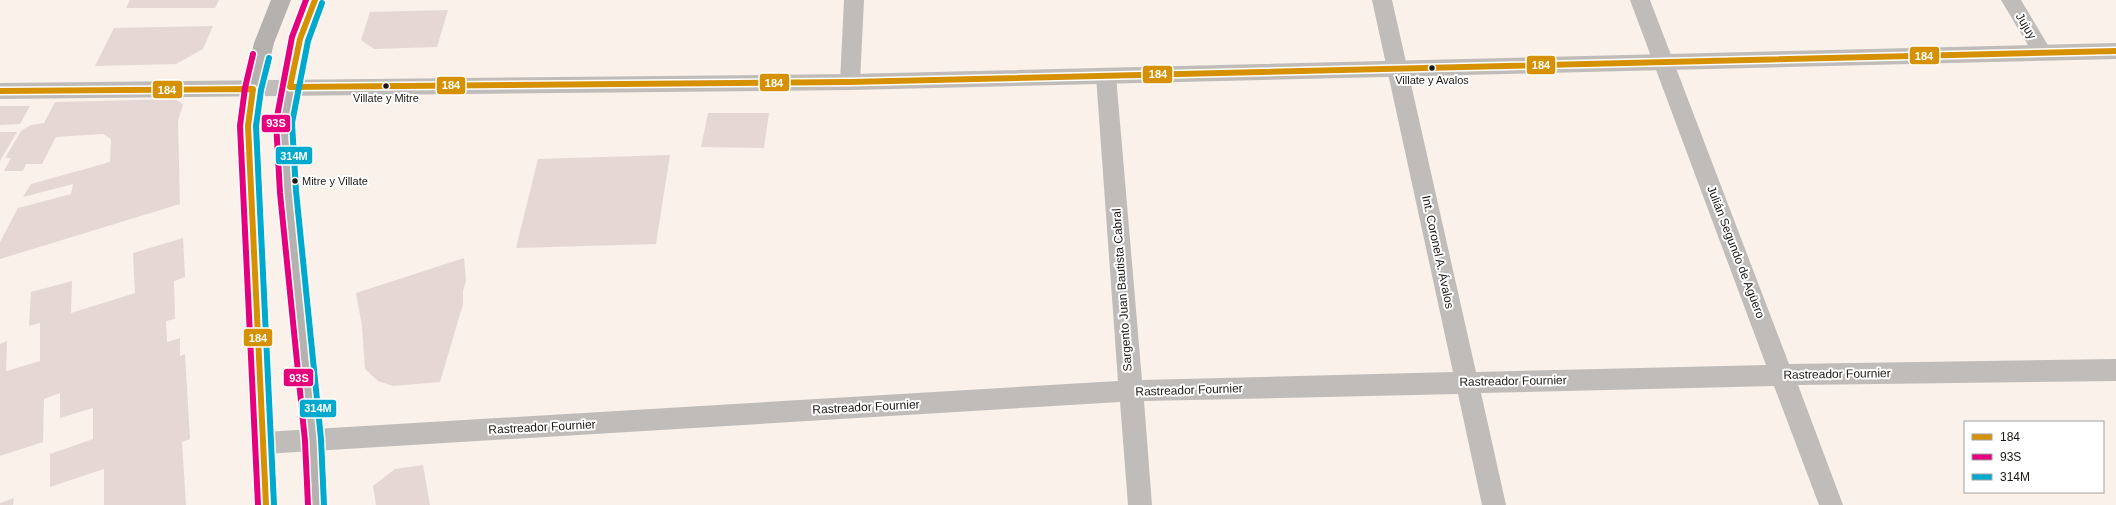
<svg xmlns="http://www.w3.org/2000/svg" width="2116" height="505" font-family="Helvetica,sans-serif">
<style>
.building{fill:#e5d8d4}
.lines{fill:none;stroke-linecap:round;stroke-linejoin:round}
.minor{fill:#bfbcba;fill-rule:evenodd}
.tertiary{fill:#bfbcba;fill-rule:evenodd}
.secondary{fill:#b5b1ae;fill-rule:evenodd}
.bus-1-casing{stroke:#fff;stroke-width:9}
.bus-2-casing{stroke:#fff;stroke-width:9}
.bus-3-casing{stroke:#fff;stroke-width:9}
.bus-1{stroke:#d69103;stroke-width:6}
.bus-2{stroke:#e5007d;stroke-width:6}
.bus-3{stroke:#00a9ce;stroke-width:6}
.bus-dot{fill:#1c1713;stroke:#fff;stroke-width:1.5}
.labels{text-anchor:middle;stroke-width:4;stroke-linejoin:round;paint-order:stroke}
.bus-label{font-size:11px;fill:#1c1713;stroke:#fff}
.street-label{font-size:12px;fill:#1c1713;stroke:#fff}
.line-badge{stroke:#fff;stroke-width:1.5}
.badge-label{font-size:11px;text-anchor:middle;font-weight:bold;fill:#fff}
</style>
<rect width="100%" height="100%" fill="#f9f1ea"/>
<path class="building" d="M130 0H219L215 8H126Z
M448 10 437 47 374 49 361 40 370 12Z
M213 26 203 49 176 64 95 66 114 28Z
M175 99 183 104 178 121 180 204 0 259V242L18 208 71 194 73 184 23 197 31 184 110 162 111 139 103 134 56 137 42 164H26L23 171H4L11 158H5L21 131 31 125 44 123 55 102Z
M0 106H30L20 124 0 125Z
M708 113H769L764 148 701 147Z
M0 132H17L0 161Z
M670 155 656 244 516 248 538 159Z
M183 238 185 277 174 281 175 319 166 321 167 342 180 338V356L185 354 190 439 182 442 186 505H104V469L50 487V454L93 439V408L60 418V393L44 399 43 442 0 456V344L7 341 6 371 40 361V323L29 326 31 292 72 281 71 313 135 293 133 253Z
M464 258 466 281 463 291V304L440 382 393 386 378 381 365 369 362 326 356 293Z
M423 465 430 505H376L373 486 395 469Z
M14 498 13 505H0V503Z"/>
<g class="lines">
<path class="minor" d="M844 0H864L860 82 857 88 850 90 843 88 840 82Z
M1372 0H1392L1476 372 1766 365 1630 0H1650L1789 364 2116 359V381L1798 385 1843 505H1819L1774 386 1481 393 1506 505H1482L1458 394 1144 401 1152 505H1128L1120 402 264 454 255 451 252 443 255 435 264 432 1118 381 1096 76 1099 70 1106 68 1113 70 1116 76 1142 380 1453 372Z
M2001 0H2021L2052 52 2049 57 2042 60 2035 57Z"/>
<path class="tertiary" d="M2116 43V59L850 90 0 99V83L850 74Z"/>
<path class="secondary" d="M271 0H291L274 43 263 89 258 126 278 505H254L238 126 243 89 254 43Z
M305 0H325L310 39 294 122 299 192 325 440 328 505H304L301 440 277 192 274 122 290 39Z"/>
<g class="bus-1-casing">
<path id="bus-1" d="M315 0 300 39 290 87 850 82 2116 51
M0 91 253 89 248 126 266 505"/>
</g>
<g class="bus-2-casing">
<path id="bus-2" d="M306 0 292 37 276 122 280 193 305 441 308 505
M253 54 245 88 240 126 258 505"/>
</g>
<g class="bus-3-casing">
<path id="bus-3" d="M322 3 308 41 292 123 296 191 321 439 324 505
M269 58 261 90 256 126 274 505"/>
</g>
<use href="#bus-1" class="bus-1"/>
<use href="#bus-2" class="bus-2"/>
<use href="#bus-3" class="bus-3"/>
</g>
<g class="bus-dot">
<circle cx="1432" cy="68" r="3.5"/>
<circle cx="386" cy="86" r="3.5"/>
<circle cx="295" cy="181" r="3.5"/>
</g>
<g class="labels">
<g class="bus-label">
<text x="1432" y="84">Villate y Avalos</text>
<text x="386" y="102">Villate y Mitre</text>
<text x="302" y="185" text-anchor="start">Mitre y Villate</text>
</g>
<g class="street-label">
<text transform="translate(2026 26) rotate(59)" y="4">Jujuy</text>
<text transform="translate(1438 252) rotate(78)" y="4">Int. Coronel A. Ávalos</text>
<text transform="translate(1736 252) rotate(69)" y="4">Julián Segundo de Agüero</text>
<text transform="translate(1122 290) rotate(-94)" y="4">Sargento Juan Bautista Cabral</text>
<text transform="translate(1837 374) rotate(-1)" y="4">Rastreador Fournier</text>
<text transform="translate(1513 381) rotate(-1)" y="4">Rastreador Fournier</text>
<text transform="translate(1189 390) rotate(-2)" y="4">Rastreador Fournier</text>
<text transform="translate(866 407) rotate(-3)" y="4">Rastreador Fournier</text>
<text transform="translate(542 427) rotate(-3)" y="4">Rastreador Fournier</text>
</g>
</g>
<g class="line-badge">
<rect x="1909" y="46" width="31" height="19" rx="4" fill="#d69103"/>
<rect x="1526" y="55" width="30" height="20" rx="4" fill="#d69103"/>
<rect x="1142" y="65" width="31" height="19" rx="4" fill="#d69103"/>
<rect x="759" y="73" width="31" height="19" rx="4" fill="#d69103"/>
<rect x="436" y="76" width="30" height="19" rx="4" fill="#d69103"/>
<rect x="152" y="80" width="31" height="19" rx="4" fill="#d69103"/>
<rect x="261" y="114" width="30" height="19" rx="4" fill="#e5007d"/>
<rect x="275" y="146" width="38" height="19" rx="4" fill="#00a9ce"/>
<rect x="243" y="328" width="30" height="19" rx="4" fill="#d69103"/>
<rect x="283" y="368" width="31" height="19" rx="4" fill="#e5007d"/>
<rect x="299" y="399" width="38" height="19" rx="4" fill="#00a9ce"/>
</g>
<g class="badge-label">
<text x="1924" y="60">184</text>
<text x="1541" y="69">184</text>
<text x="1158" y="78">184</text>
<text x="774" y="87">184</text>
<text x="451" y="89">184</text>
<text x="167" y="94">184</text>
<text x="276" y="127">93S</text>
<text x="294" y="160">314M</text>
<text x="258" y="342">184</text>
<text x="299" y="382">93S</text>
<text x="318" y="412">314M</text>
</g>
<rect x="1964" y="421" width="140" height="72" fill="#ffffff" stroke="#a4a2a1"/>
<rect x="1972" y="434" width="20" height="6" fill="#d69103" stroke="#a4a2a1"/>
<text x="2000" y="441" font-size="12" fill="#1c1713">184</text>
<rect x="1972" y="454" width="20" height="6" fill="#e5007d" stroke="#a4a2a1"/>
<text x="2000" y="461" font-size="12" fill="#1c1713">93S</text>
<rect x="1972" y="474" width="20" height="6" fill="#00a9ce" stroke="#a4a2a1"/>
<text x="2000" y="481" font-size="12" fill="#1c1713">314M</text>
</svg>
